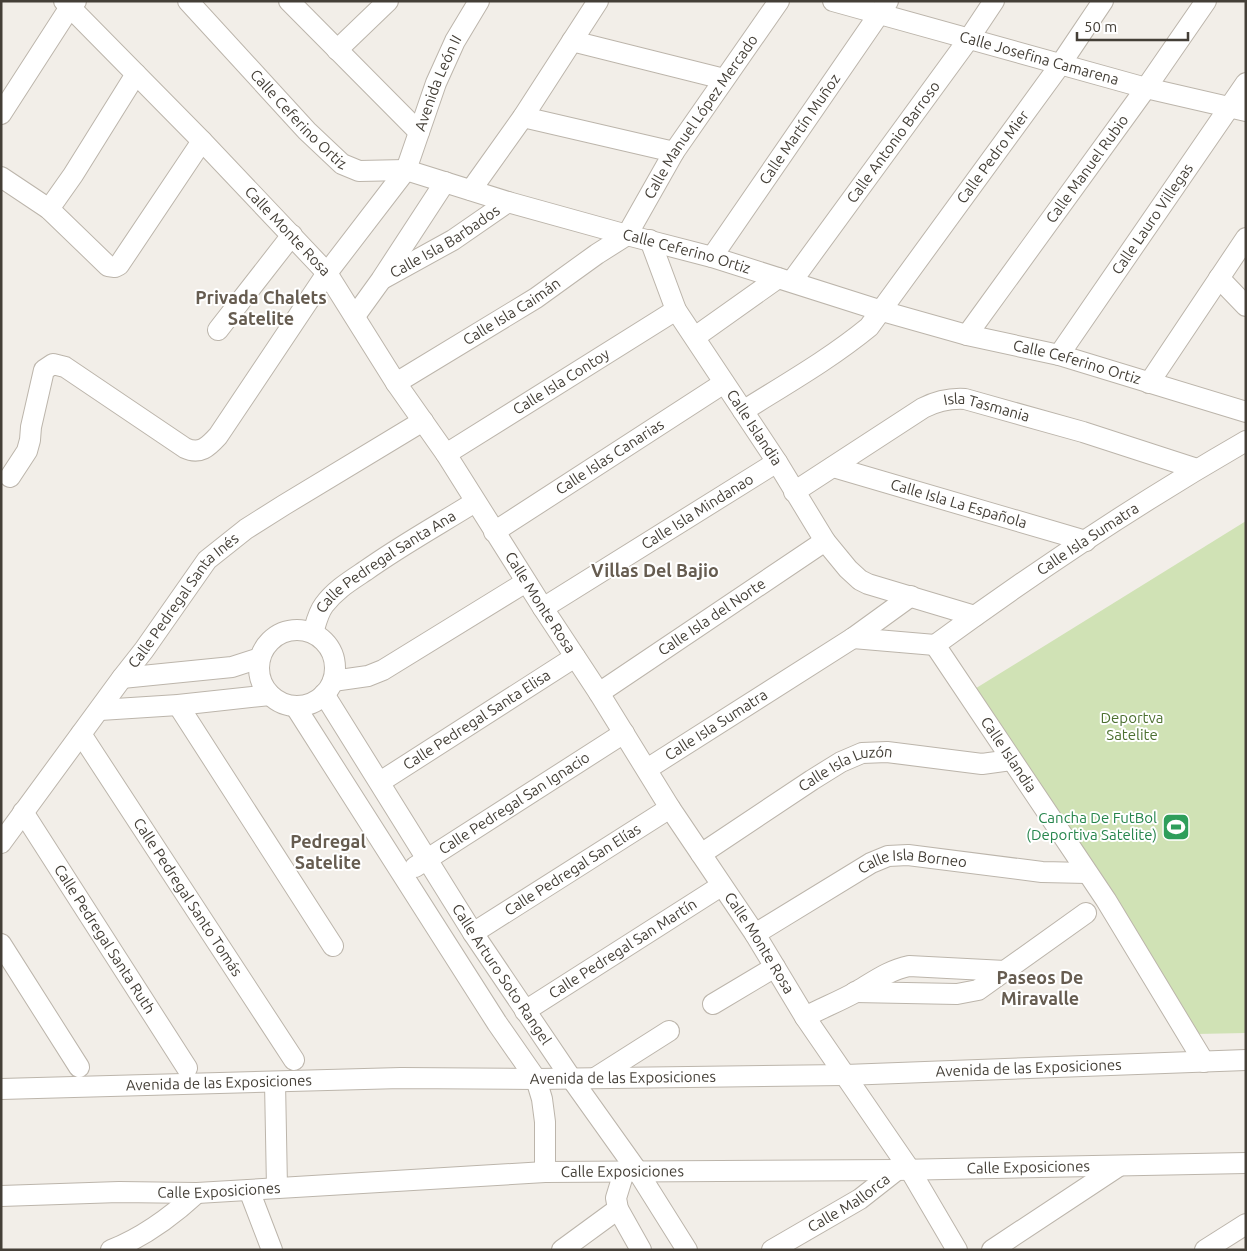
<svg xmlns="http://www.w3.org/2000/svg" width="1247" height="1251" font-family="Ubuntu,sans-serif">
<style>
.green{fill:#d0e2b5}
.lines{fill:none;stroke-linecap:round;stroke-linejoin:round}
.minor-casing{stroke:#bcb5ab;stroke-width:22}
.minor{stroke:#fff;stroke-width:20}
.labels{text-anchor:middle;stroke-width:4;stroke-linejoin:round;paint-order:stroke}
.street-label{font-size:15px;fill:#443f37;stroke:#fff}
.park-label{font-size:15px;fill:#4c7031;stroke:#fff}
.leisure-label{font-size:15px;fill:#27864d;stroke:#fff;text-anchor:end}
.quarter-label{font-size:18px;font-weight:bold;fill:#665c50;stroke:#fff}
</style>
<rect width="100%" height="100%" fill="#f2eee8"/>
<path class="green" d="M1246 521V1033L1196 1034 973 690Z"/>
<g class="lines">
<g class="minor-casing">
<g id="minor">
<path id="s1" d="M64 1 202 141 327 273 396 383 446 454 543 608 599 693 670 808 755 934 805 1017 910 1170 957 1250"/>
<path id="s2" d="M188 1 307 131 342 164 359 171 406 170 508 202 627 235 712 257 882 311 967 335 1059 355 1246 412"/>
<path d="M289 1 419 132"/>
<path id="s3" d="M833 1 1146 88 1246 111"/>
<path d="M572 41 724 79"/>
<path d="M337 50 388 1"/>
<path d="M1 114 70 7 76 1"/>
<path d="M523 117 674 152"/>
<path d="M1 177 49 209 108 266 115 267 119 265 202 141"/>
<path d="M471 190 523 117 598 1"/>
<path d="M49 209 73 175 136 74"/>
<path id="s4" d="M650 240 676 310 777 462 825 541 848 569 860 580 868 584 975 616"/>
<path id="s5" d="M712 257 888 1"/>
<path id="s6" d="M384 278 453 240 508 202"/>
<path d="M1219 278 1246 306"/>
<path id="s7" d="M792 281 968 40 994 1"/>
<path d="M355 316 381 280 445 182"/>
<path d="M218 330 292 235"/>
<path id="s8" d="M967 335 1146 88 1206 1"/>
<path d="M695 337 778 278"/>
<path id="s9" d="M1059 355 1246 83"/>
<path id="s10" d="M396 383 536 298 597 254 627 235 674 152 779 1"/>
<path d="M1149 383 1246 238"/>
<path id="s11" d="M743 411C786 384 830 359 869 327L1060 65 1103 1"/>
<path id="s12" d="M446 454 676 310"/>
<path id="s13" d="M833 467 1086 541"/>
<path id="s14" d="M10 477 27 451 30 440 31 427 44 370 53 364 65 367 185 448C200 455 208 447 218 436L327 273 406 170 436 83 455 41 479 1"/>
<path id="s15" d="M794 492 923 408C937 401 949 398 965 399L1083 432 1197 469"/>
<path id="s16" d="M494 532 724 383"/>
<path id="s17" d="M543 608 777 462"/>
<circle cx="297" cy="668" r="38"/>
<path id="s18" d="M313 633C316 623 318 613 324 605 335 590 350 581 365 571 400 546 438 525 475 502"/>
<path d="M853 638 935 645"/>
<path id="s19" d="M935 645 1106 900 1204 1062"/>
<path id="s20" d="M935 645C1033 573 1140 502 1246 441"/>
<path d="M122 678 232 667 260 658"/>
<path d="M333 681 368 676 383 670 526 582"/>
<path id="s21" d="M599 693 825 541"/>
<path id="s22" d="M324 694 473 933 571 1078 638 1172 687 1250"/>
<path d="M178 705 333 946"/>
<path d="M295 706 497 1023 536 1079 542 1099 545 1122V1172"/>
<path d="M100 710 178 705 270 695"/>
<path id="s23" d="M81 734 294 1060"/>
<path id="s24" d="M647 769 853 638 911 596"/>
<path id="s25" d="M380 782 575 657"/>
<path id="s26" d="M23 812 187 1068"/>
<path id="s27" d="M1 843 122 678 144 650 207 560 246 529 284 505 423 421"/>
<path id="s28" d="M701 854 812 780 841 762 862 753 887 752 982 764 1011 760"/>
<path id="s29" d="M415 867 624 733"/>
<path id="s30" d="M473 933 670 808"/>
<path id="s31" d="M755 934 871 863 888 856 908 855 1042 872 1087 873"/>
<path d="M1 944 79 1067"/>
<path d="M855 992 957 994 978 990 1086 913"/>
<path d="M713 1004 775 967"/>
<path id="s32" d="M525 1011 721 886"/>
<path d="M805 1017C822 1008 840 1001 856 992 873 982 889 970 909 966L1005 971"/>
<path d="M595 1078 669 1031"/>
<path d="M275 1082 277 1188"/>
<path id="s33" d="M1 1089 401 1078 536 1079 845 1075 1246 1060"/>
<path d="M624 1172 616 1198 618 1209 641 1250"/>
<path d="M249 1190 272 1250"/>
<path id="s34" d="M1 1196 119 1192 197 1193 545 1172 897 1170 1246 1163"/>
<path d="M111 1250C144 1237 171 1217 197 1193"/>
<path d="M562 1250 618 1209"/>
<path id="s35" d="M772 1250 860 1199 897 1170"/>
<path d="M992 1250 1119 1166"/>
<path d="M1205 1250 1246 1224"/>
</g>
</g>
<use href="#minor" class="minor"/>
</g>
<defs>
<g id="stadium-square" transform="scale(1.4375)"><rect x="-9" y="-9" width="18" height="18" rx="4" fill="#2e9e5b" stroke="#fff"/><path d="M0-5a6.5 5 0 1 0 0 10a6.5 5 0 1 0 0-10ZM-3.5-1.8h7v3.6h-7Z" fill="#fff"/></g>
</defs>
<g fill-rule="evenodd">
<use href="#stadium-square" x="1176" y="827"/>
</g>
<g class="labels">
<g class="street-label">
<text dy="5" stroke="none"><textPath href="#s3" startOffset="214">Calle Josefina Camarena</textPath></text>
<text dy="5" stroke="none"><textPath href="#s14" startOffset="739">Avenida León II</textPath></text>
<text dy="5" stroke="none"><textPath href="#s2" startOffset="162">Calle Ceferino Ortiz</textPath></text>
<text dy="5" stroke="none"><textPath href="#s10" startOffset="414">Calle Manuel López Mercado</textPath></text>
<text dy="5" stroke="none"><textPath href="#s5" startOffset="155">Calle Martín Muñoz</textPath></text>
<text dy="5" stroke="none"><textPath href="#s7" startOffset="172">Calle Antonio Barroso</textPath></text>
<text dy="5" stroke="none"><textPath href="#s11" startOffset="362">Calle Pedro Mier</textPath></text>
<text dy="5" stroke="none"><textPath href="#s8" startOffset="205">Calle Manuel Rubio</textPath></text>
<text dy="5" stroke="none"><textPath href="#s9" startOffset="165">Calle Lauro Villegas</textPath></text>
<text dy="5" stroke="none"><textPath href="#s1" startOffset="321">Calle Monte Rosa</textPath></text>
<text dy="5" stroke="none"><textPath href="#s6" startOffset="71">Calle Isla Barbados</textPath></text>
<text dy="5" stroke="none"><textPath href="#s2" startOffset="582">Calle Ceferino Ortiz</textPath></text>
<text dy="5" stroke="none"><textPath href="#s10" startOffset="136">Calle Isla Caimán</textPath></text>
<text dy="5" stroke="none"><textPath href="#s2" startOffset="988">Calle Ceferino Ortiz</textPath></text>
<text dy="5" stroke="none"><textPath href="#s12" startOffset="136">Calle Isla Contoy</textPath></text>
<text dy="5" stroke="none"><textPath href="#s15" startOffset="220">Isla Tasmania</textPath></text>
<text dy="5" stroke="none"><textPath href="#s4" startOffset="216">Calle Islandia</textPath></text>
<text dy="5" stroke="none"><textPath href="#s16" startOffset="138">Calle Islas Canarias</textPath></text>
<text dy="5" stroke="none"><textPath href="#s13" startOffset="131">Calle Isla La Española</textPath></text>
<text dy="5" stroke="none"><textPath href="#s17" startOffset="182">Calle Isla Mindanao</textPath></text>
<text dy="5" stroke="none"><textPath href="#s20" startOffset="186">Calle Isla Sumatra</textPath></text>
<text dy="5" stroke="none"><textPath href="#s18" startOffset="106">Calle Pedregal Santa Ana</textPath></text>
<text dy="5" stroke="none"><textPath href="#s27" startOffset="304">Calle Pedregal Santa Inés</textPath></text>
<text dy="5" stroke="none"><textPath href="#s1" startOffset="771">Calle Monte Rosa</textPath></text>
<text dy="5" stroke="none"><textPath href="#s21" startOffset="136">Calle Isla del Norte</textPath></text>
<text dy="5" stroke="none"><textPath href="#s25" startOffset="115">Calle Pedregal Santa Elisa</textPath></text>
<text dy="5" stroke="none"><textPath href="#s24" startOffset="82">Calle Isla Sumatra</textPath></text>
<text dy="5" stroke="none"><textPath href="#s19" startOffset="132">Calle Islandia</textPath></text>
<text dy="5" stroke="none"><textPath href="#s28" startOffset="170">Calle Isla Luzón</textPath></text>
<text dy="5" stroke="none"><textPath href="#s29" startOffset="118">Calle Pedregal San Ignacio</textPath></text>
<text dy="5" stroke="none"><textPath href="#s31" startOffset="178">Calle Isla Borneo</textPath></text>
<text dy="5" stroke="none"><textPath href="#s30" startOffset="118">Calle Pedregal San Elías</textPath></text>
<text dy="5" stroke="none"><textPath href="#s23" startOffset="195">Calle Pedregal Santo Tomás</textPath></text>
<text dy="5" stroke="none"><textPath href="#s26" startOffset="151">Calle Pedregal Santa Ruth</textPath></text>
<text dy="5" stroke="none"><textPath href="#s1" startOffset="1176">Calle Monte Rosa</textPath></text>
<text dy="5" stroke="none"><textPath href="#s32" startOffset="116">Calle Pedregal San Martín</textPath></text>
<text dy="5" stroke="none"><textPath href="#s22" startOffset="332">Calle Arturo Soto Rangel</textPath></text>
<text dy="5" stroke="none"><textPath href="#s33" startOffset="1028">Avenida de las Exposiciones</textPath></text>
<text dy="5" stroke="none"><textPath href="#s33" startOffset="622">Avenida de las Exposiciones</textPath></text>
<text dy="5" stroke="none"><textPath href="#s33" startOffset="218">Avenida de las Exposiciones</textPath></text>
<text dy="5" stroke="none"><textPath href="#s34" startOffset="1028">Calle Exposiciones</textPath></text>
<text dy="5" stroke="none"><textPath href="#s34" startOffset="622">Calle Exposiciones</textPath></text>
<text dy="5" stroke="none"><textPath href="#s34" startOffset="218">Calle Exposiciones</textPath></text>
<text dy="5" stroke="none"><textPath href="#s35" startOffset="90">Calle Mallorca</textPath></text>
</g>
<g class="park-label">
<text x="1132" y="723">Deportva<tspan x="1132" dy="17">Satelite</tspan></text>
</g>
<g class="leisure-label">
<text x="1157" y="823">Cancha De FutBol<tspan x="1157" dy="17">(Deportiva Satelite)</tspan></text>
</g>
<g class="quarter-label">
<text x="261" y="304">Privada Chalets<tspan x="261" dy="21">Satelite</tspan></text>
<text x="655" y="577">Villas Del Bajio</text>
<text x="328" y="848">Pedregal<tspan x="328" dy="21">Satelite</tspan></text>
<text x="1040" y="984">Paseos De<tspan x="1040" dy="21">Miravalle</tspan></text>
</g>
</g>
<rect width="1247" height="1251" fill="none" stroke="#443f37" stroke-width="5"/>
<path d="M1077 32v8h111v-8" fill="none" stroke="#443f37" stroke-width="2.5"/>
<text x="1084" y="32" font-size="15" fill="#443f37" stroke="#ffffff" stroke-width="4" paint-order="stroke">50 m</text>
</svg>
